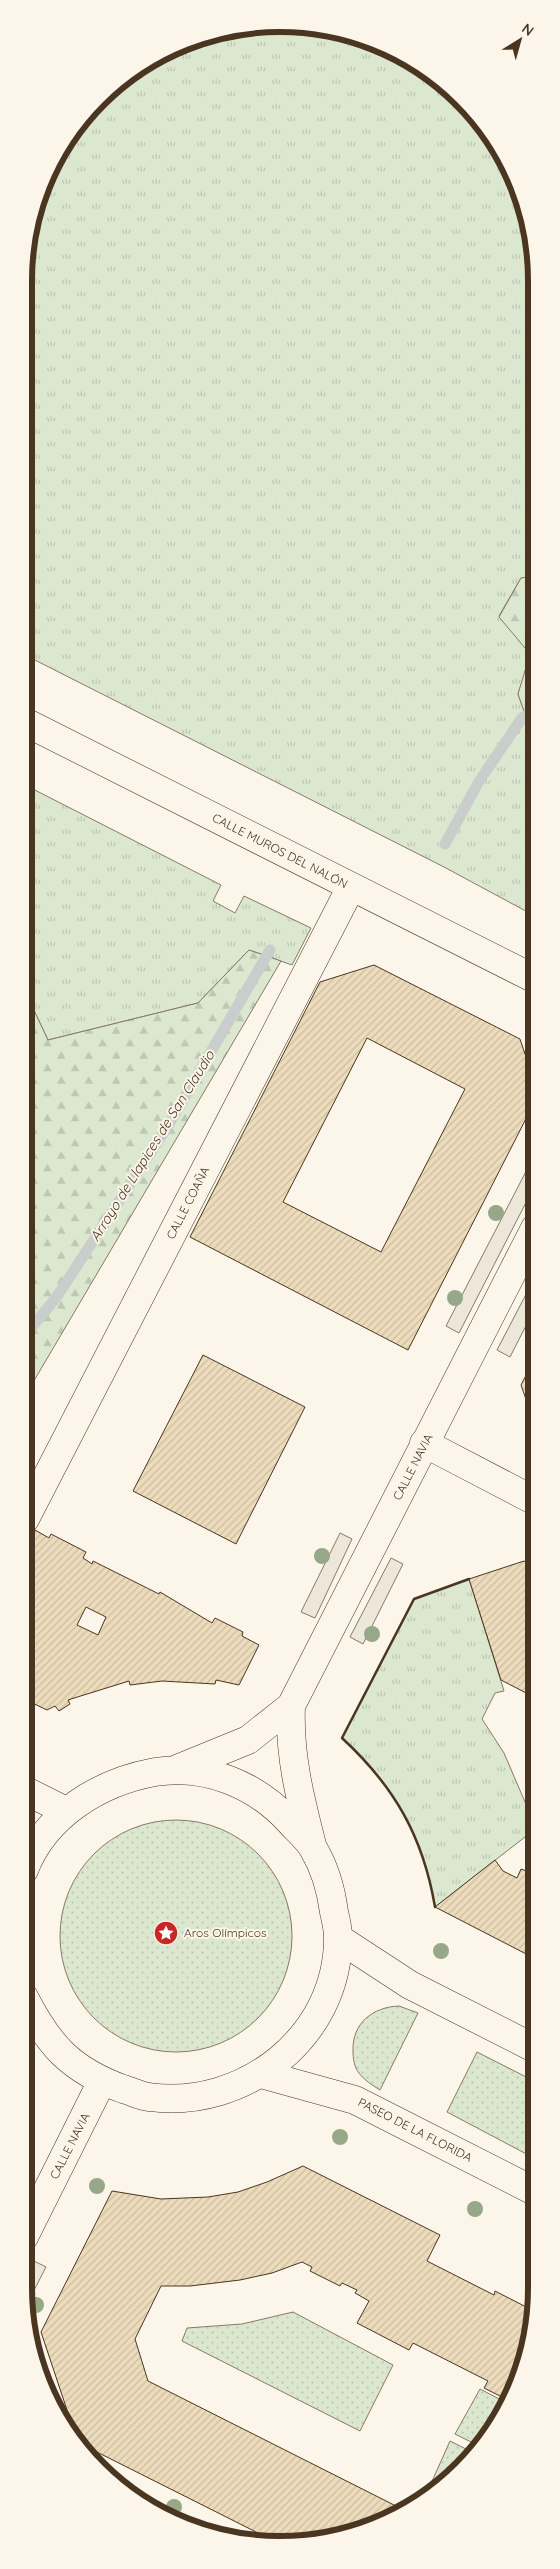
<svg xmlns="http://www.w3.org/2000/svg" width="560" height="2569" font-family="Quicksand,sans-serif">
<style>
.grass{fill:url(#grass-tufts);stroke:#887966}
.forest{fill:url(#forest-firs);stroke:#887966}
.park{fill:url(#park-dots);stroke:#887966}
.parking{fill:#ede7d9;stroke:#887966}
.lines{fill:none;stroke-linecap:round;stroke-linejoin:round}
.stream{stroke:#c9cecd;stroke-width:11}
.building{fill:url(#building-hatch);stroke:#4a3520;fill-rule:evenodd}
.street-casing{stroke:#4a3520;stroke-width:29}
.street{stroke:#fbf6e9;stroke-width:28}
.wall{stroke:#4a3520;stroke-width:2.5}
.tree{fill:#96a887}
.labels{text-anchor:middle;stroke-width:4;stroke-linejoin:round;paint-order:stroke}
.street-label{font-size:12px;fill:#4a3520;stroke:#fbf6e9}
.poi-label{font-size:12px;fill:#4a3520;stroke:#fbf6e9;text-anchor:start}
.water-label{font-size:14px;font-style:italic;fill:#4a3520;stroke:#fbf6e9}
.rim{fill:none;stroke:#4a3520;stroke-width:6}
</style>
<defs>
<pattern id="grass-tufts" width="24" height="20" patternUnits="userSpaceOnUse" patternTransform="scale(1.25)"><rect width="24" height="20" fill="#dce7d0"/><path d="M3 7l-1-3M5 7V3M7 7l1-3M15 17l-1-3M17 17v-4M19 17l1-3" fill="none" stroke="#bec7b2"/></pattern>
<pattern id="forest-firs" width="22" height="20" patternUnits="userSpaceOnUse" patternTransform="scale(1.25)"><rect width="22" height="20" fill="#dce7d0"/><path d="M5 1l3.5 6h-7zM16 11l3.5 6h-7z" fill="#bec7b2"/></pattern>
<pattern id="park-dots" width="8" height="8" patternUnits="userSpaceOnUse" patternTransform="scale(1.25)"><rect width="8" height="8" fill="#dce7d0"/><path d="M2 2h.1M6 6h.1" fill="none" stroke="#bec7b2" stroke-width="1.8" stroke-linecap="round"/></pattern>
<pattern id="building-hatch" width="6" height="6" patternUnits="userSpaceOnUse" patternTransform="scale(1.25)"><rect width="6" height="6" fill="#ecdcbc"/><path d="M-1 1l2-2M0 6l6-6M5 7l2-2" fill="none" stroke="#ccbda1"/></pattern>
</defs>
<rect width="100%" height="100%" fill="#fbf6e9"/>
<path class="grass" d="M313 26 393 50 461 99 517 182 536 263 535 576 521 578 499 616 531 654 518 694 535 742V916L444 867 25 655 26 247 58 152 124 77 213 33Z
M25 785 221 885 213 901 235 913 244 896 311 928 292 965 249 950 198 1003 48 1040 31 1004 30 949H25Z
M469 1579 504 1691 495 1693 482 1719 504 1753 534 1823V1830L435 1907C423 1836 394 1786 342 1738L414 1599Z"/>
<path class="forest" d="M535 576V742L518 694 530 654 499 617 521 578Z
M25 949H30L31 1004 48 1040 198 1003 249 950 281 961 25 1396Z"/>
<path class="park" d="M60 1936a116 116 0 1 1 232 0a116 116 0 1 1-232 0Z
M399 2006 418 2013 380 2090C372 2085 364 2080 359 2073 354 2067 353 2058 353 2051 352 2023 373 2007 399 2006Z
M477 2052 534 2081V2158L447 2112Z
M293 2312 393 2365 360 2431 182 2341 187 2328 242 2324Z
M480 2389 509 2404 477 2445 455 2434Z
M450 2441 472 2452 449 2482 434 2491 429 2488Z"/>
<path class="parking" d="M535 1154V1185L459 1333 446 1326Z
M535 1277V1308L510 1357 497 1350Z
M340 1533 352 1539 315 1618 301 1612Z
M391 1558 403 1564 363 1644 350 1637Z
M34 2261 46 2267 27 2304 24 2280Z
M136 2495 199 2528 167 2519Z"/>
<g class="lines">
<path class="stream" d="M445 844 478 783 522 718 535 711
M25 1335 56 1298 169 1124 270 950"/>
</g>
<path class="building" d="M374 965 520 1039 535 1084V1101L408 1350 190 1237 320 982ZM367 1038 465 1089 381 1252 283 1202Z
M203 1355 305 1407 236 1544 133 1491Z
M535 1358V1425L521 1385Z
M35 1530 49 1538 51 1534 86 1552 83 1558 92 1564 93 1561 159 1594 160 1592 212 1623 215 1618 243 1632 242 1636 259 1645 239 1685 216 1680 215 1684 162 1681 130 1685 129 1681 71 1699 68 1700 70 1704 59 1711 55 1706 47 1710 24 1699 25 1551ZM86 1607 106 1617 98 1635 77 1625Z
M524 1561 535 1567V1691L532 1696 501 1680 469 1579Z
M495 1860 503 1871 517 1878 521 1869 534 1874 531 1885 534 1887V1958L435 1907Z
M303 2166 440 2235 427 2261 494 2295 495 2291 534 2311V2322L510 2401 484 2388 488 2381 413 2343 409 2350 357 2323 369 2301 355 2293 357 2290 342 2283 340 2286 310 2271 312 2267 302 2262 272 2273 240 2280 190 2286H161L135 2339 148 2381 402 2509 362 2532 282 2542 273 2538 272 2540 81 2444 75 2434 41 2332 112 2191 161 2199 208 2197 238 2192 267 2182Z"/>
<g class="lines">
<g class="street-casing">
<path id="street" d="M25 722 535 979
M424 1443 535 1501
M25 1519 351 887
M291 1706C289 1755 300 1798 312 1845
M177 1769 248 1740 291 1706 535 1228
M24 1790 66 1811
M338 1938 410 1985 534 2048
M24 1997C49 2046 71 2070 123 2089 131 2091 140 2096 149 2097 244 2110 338 2037 338 1938 338 1930 336 1920 334 1912 331 1889 325 1868 313 1848 307 1838 297 1830 289 1821 255 1784 205 1764 155 1772 100 1782 45 1815 24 1870
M261 2074 355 2100 534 2191
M24 2237 102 2081"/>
</g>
<use href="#street" class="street"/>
<path class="wall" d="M435 1907C423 1836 394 1786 342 1738L414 1599 469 1579"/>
</g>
<g class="tree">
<circle cx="496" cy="1213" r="8"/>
<circle cx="455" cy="1298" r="8"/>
<circle cx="322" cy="1556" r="8"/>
<circle cx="372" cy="1634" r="8"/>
<circle cx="441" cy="1951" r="8"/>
<circle cx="340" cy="2137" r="8"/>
<circle cx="97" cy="2186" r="8"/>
<circle cx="475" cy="2209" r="8"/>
<circle cx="36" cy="2305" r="8"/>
<circle cx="174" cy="2507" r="8"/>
</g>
<defs>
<g id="sight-disc" transform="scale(1.25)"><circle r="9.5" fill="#c62828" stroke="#fbf6e9"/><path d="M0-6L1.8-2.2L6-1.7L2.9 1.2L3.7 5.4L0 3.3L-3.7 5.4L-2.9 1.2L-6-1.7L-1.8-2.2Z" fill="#fff"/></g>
</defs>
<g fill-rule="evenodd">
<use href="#sight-disc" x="166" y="1933"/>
</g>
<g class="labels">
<g class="street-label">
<text transform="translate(280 851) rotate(27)" y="4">CALLE MUROS DEL NALÓN</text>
<text transform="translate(188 1203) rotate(-63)" y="4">CALLE COAÑA</text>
<text transform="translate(413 1467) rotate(-63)" y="4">CALLE NAVIA</text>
<text transform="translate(415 2130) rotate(27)" y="4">PASEO DE LA FLORIDA</text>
<text transform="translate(70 2146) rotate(-63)" y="4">CALLE NAVIA</text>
</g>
<g class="poi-label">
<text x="184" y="1937">Aros Olímpicos</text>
</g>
<g class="water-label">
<text transform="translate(152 1146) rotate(-58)" y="5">Arroyo de Llapices de San Claudio</text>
</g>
</g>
<path d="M0 0H560V2569H0ZM280 32H280A248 248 0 0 1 528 280V2288A248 248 0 0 1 280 2536H280A248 248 0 0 1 32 2288V280A248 248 0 0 1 280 32Z" fill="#fbf6e9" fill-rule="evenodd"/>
<path class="rim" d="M280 32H280A248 248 0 0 1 528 280V2288A248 248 0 0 1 280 2536H280A248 248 0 0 1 32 2288V280A248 248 0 0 1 280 32Z"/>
<g transform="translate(520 40) rotate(37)" stroke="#fbf6e9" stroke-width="4" paint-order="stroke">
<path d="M0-4L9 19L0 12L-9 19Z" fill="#4a3520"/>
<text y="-8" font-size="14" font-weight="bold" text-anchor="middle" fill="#4a3520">N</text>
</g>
</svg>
